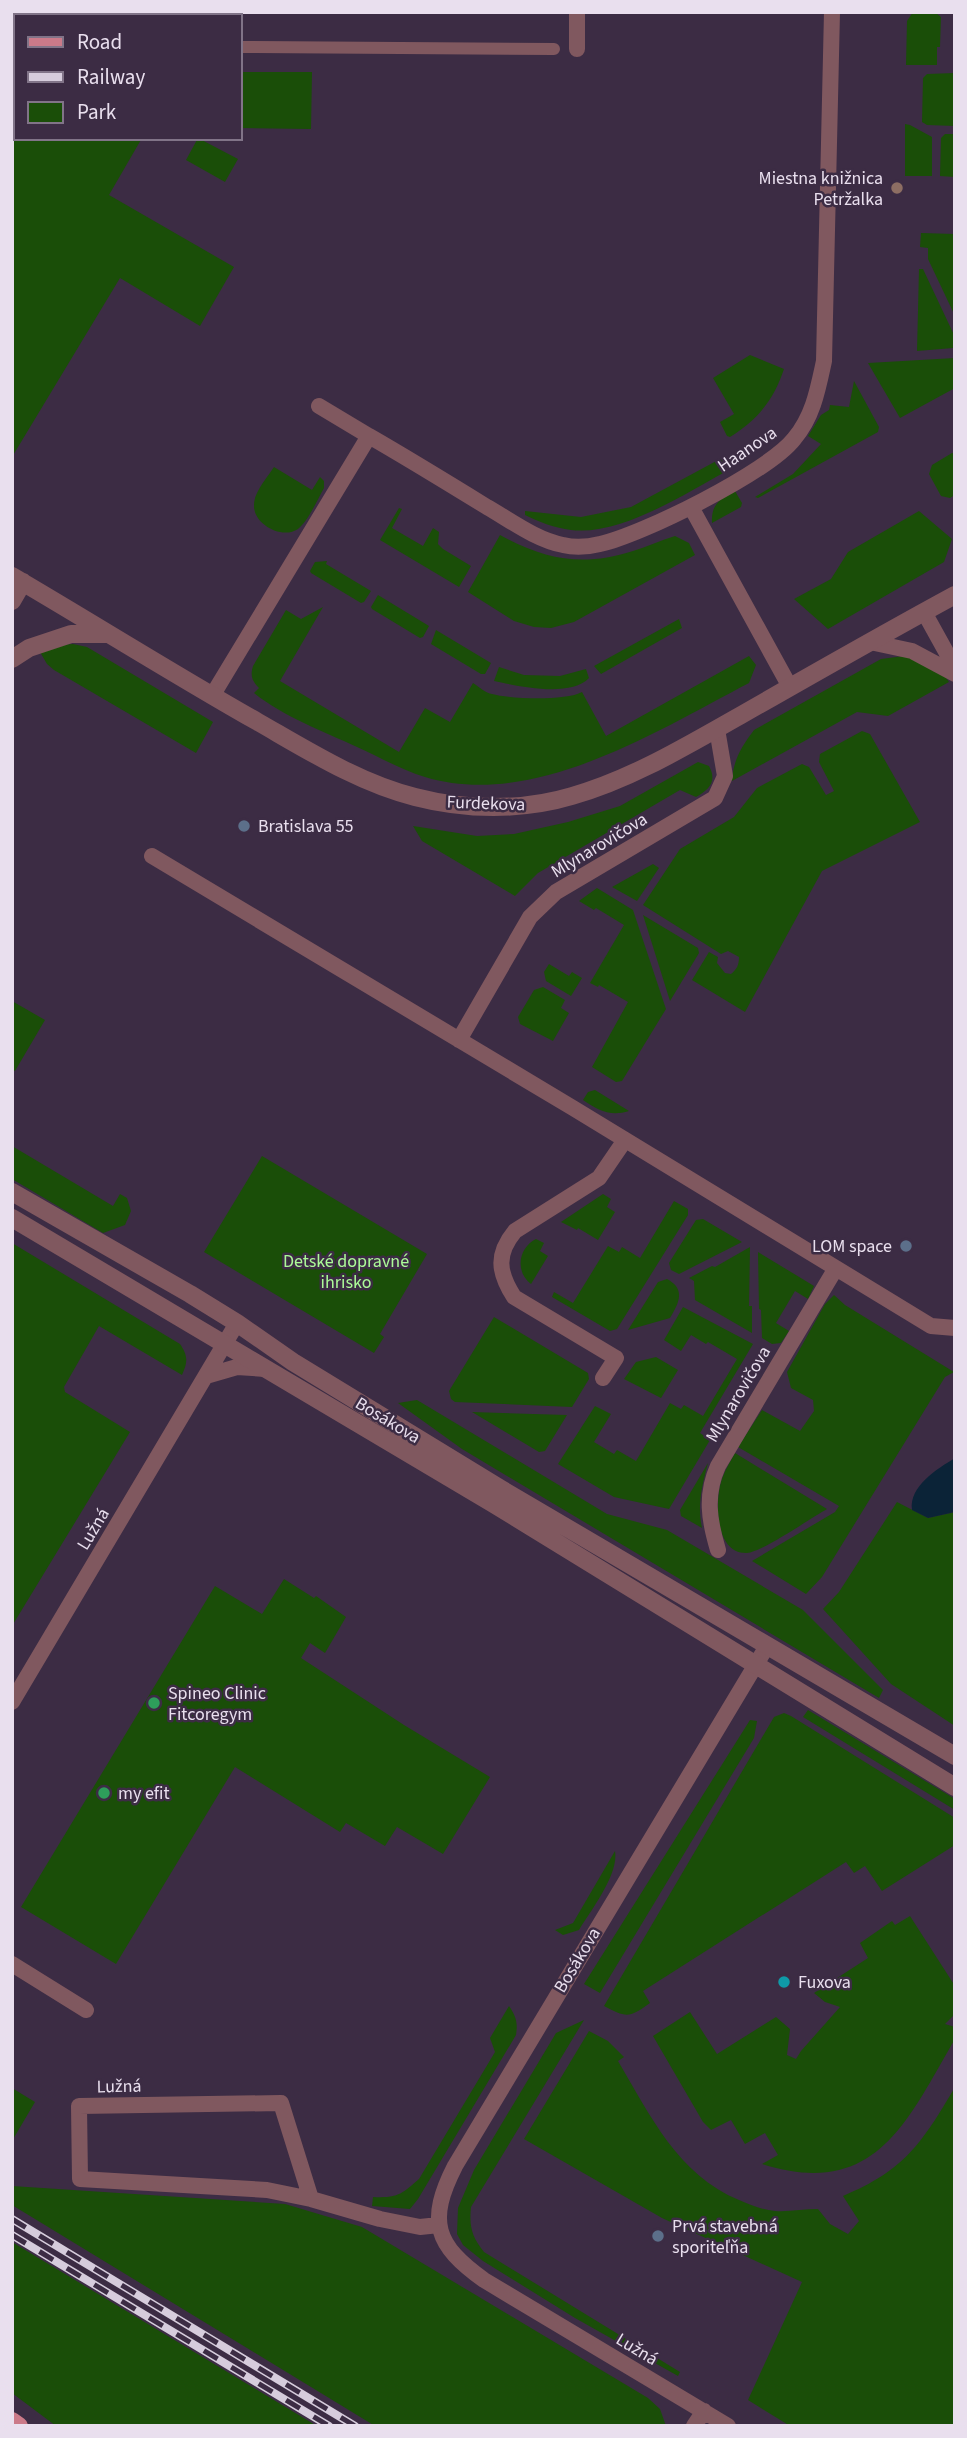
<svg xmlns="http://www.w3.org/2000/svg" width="967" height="2438" font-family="'Source Sans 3',sans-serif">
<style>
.green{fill:#1a4e08}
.water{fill:#0b2337}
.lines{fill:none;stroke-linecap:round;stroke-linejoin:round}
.pedestrian{stroke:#80585f;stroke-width:12}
.minor{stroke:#80585f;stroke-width:16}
.tertiary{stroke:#80585f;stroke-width:18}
.primary{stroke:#cb7a89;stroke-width:18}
.rail-casing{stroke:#d6ccdc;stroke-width:8}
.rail{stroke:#3c2c44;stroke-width:5;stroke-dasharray:16;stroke-linecap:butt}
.education-dot{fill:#8d6e63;stroke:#3c2c44;stroke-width:2.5}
.service-dot{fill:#5c6f8a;stroke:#3c2c44;stroke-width:2.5}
.leisure-dot{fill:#2e9e5b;stroke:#3c2c44;stroke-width:2.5}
.culture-dot{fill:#0f9aa8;stroke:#3c2c44;stroke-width:2.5}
.labels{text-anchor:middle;stroke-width:5;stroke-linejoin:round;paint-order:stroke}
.poi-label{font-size:18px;fill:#e9dfee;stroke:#3c2c44;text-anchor:start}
.street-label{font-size:18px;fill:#e9dfee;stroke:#3c2c44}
.park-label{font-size:18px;fill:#acfa98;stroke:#3c2c44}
</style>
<rect width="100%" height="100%" fill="#3c2c44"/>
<path class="green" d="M913 12 936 13 941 17 940 47H937V65H906L907 21Z
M12 56H16V138H142L109 195 234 267 200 326 120 278 12 457Z
M240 72H312L311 129 240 128Z
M955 73V126L927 125 922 122 923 78 927 74Z
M905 124 910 125 932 137V176H905Z
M945 134H955V177L940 176 941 138Z
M198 138 238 159 225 182 186 160Z
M921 233 955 234V316L928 259V248L920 247Z
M919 269H923L955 337 953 348 917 351Z
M750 355 784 369C774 399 758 420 730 437L727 436 720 422 734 414 713 378Z
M955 358V388L900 418 868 363Z
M854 381 879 427 878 432 758 498 755 497 793 474 821 444 808 436 821 415 829 410 830 405 849 407Z
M952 453 955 454V495L950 498 941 496 929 474 932 465Z
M720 459 724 461 727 471C684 494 621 536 571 530 555 528 539 522 525 515V511L581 517 631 507Z
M274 467 312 490 320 477 324 481V488C317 500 309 520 298 529 282 540 253 524 254 505 254 492 267 478 274 467Z
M735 491 742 503 741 507 712 523C711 505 719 499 735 491Z
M399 508 402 509 392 528 423 546 433 528 439 532 438 544 443 549 471 566 459 587 380 540Z
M919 511 952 539 944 562 828 629 794 599 831 579 848 552Z
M500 535C546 560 583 567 633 551 647 547 661 540 675 536L689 543 695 555 574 622 551 628 534 627 514 621 468 592Z
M327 561 326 564 371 591 364 602 361 603 311 573 310 571 315 562Z
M378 595 429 626 423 637 420 638 372 609 371 607Z
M323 607 280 681 399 752 425 708 450 722 473 683C479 687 486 693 492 694 510 699 566 701 582 692L606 736 749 656 756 665 749 683C657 731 533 810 425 777 402 770 379 757 357 747 323 731 284 717 254 693L259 688C252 681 250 676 253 666L286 610 301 619Z
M679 619 682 628 601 674 594 666Z
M436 630 491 663 485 674H481L431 644Z
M73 644 87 647 213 722 196 753 54 670 47 664 40 652 59 645Z
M912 655 940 669 949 682 888 716 857 712 732 781C733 760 742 746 754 730L881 659Z
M499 667 524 675 560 676 586 669 589 678C570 698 518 686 494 681Z
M862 731 870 734 920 822 822 871 745 1012 692 980 709 952 718 957 717 963 725 973 731 974C737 969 739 965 739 957L728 951 721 954 643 905 680 849 734 817 757 788 802 764 809 767 826 795 834 791 819 762 820 754Z
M698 762 709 766C717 781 710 789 696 797L680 790 538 873 515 896 422 841 413 826 477 836 514 834 568 822 620 806Z
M653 864 659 868 637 901 612 887Z
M597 888 633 910 666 1009 622 1081 616 1082 592 1067 628 1002 599 985 598 987 590 983 624 925 596 908 594 910 579 901Z
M643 915 698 948 699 953 670 1001Z
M549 964 569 976 572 972 582 978 571 996 546 981 544 972Z
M543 987 565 1000 561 1008 569 1013 553 1041 520 1024 518 1017 534 990Z
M12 1001 45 1020 15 1071 12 1069Z
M595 1090 629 1111C610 1117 598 1110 583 1100L588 1092Z
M12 1146 113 1206 120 1194 127 1198 131 1211 125 1225 103 1233 12 1179Z
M262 1156 427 1254 380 1334 384 1337 374 1353 204 1252Z
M603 1194 611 1199 607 1207 615 1212 598 1240 578 1228 577 1230 561 1222Z
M674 1201 688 1209V1215L617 1329 610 1331 552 1297 554 1292 573 1303 608 1246 619 1252 622 1247 640 1258Z
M703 1219 742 1242 679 1274 671 1270 669 1263 696 1220Z
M536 1239 544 1243 540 1251 548 1256 531 1284C515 1272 518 1248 536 1239Z
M12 1243 180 1344C188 1356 188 1362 182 1375L99 1326 64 1387 65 1392 130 1432 12 1626Z
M750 1247 749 1306H752V1333L695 1300 694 1281 689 1278 712 1266 715 1267Z
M758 1252 814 1286 808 1299 795 1291 776 1323 789 1331 781 1343 772 1344 762 1338 761 1310 759 1309Z
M667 1279C686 1289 679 1303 670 1318L628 1330 658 1282Z
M834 1295 845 1305 954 1372 945 1377 822 1577 806 1594 752 1561 835 1512 839 1506 738 1447 762 1410 800 1431 814 1411 813 1400 791 1388 787 1372 825 1304Z
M683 1307 753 1344 700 1433 710 1440 669 1509 614 1497 558 1464 595 1406 611 1414 594 1442 614 1454 617 1450 636 1461 670 1403 681 1409 684 1405 703 1416 737 1359 708 1342 706 1344 691 1335 681 1351 664 1340Z
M494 1317 588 1373 589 1379 572 1407 455 1402 451 1399 449 1391Z
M656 1357 678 1370 661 1398 624 1379 636 1362Z
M417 1400 607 1514 667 1530 803 1610 883 1690 879 1698 462 1449 398 1403Z
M472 1412 567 1415 545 1451 539 1452Z
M735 1453 827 1509C811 1518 762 1552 747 1553 715 1554 715 1503 721 1482 724 1472 730 1462 735 1453Z
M708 1463C702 1486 697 1505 702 1528L681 1516 680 1510Z
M897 1502 928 1518 955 1512V1726L891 1684 823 1609 839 1592Z
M284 1579 314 1598 316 1596 346 1617 325 1653 310 1643 301 1658 404 1725 490 1777 443 1854 397 1827 385 1846 346 1823 340 1832 235 1767 116 1964 21 1907 215 1586 262 1614Z
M808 1710 955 1799V1810L803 1717Z
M784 1713 791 1716 955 1818V1845L882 1891 865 1866 854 1873 846 1862 643 1991 650 2003C629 2018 627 2018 604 2006L774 1717Z
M750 1720 757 1721 754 1738 600 1993 584 1984Z
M615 1851C619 1874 592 1909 579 1930L563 1935 555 1930 573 1923Z
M910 1916 955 1986V2014L945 2024 955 2027V2039C907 2121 876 2200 762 2164L778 2155 765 2133 745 2144 731 2120 711 2130 703 2122 653 2036 690 2012 717 2054 776 2017 790 2029 787 2055 796 2059 801 2051 840 2007 825 2002 814 1993 868 1958 860 1943 892 1921 895 1925Z
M509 2006C516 2016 518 2023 516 2035L418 2199 410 2209 372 2206 373 2197C397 2198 401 2195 419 2179L495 2052 490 2038Z
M584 2020 471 2207C469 2227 472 2237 484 2252L680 2372 678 2376 575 2318 483 2261 463 2245 457 2234 458 2208 474 2170 556 2033Z
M589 2031 608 2041 624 2057 618 2061C650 2115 678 2175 739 2200 750 2205 763 2210 775 2211 789 2212 804 2209 818 2209L830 2224 848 2234 859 2221 843 2196C905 2170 922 2143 955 2087V2426H790L748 2400 802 2282 662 2218 524 2139Z
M12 2088 35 2102 12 2141Z
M12 2186 285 2204 362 2227 648 2398 660 2409 666 2426H375L12 2205Z
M12 2242 317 2426H56L12 2393Z"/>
<path class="water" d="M955 1458V1512L928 1518 912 1510C909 1486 937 1469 955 1458Z"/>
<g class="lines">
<path class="pedestrian" d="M12 47H16
M240 47 554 49"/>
<path class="minor" d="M577 49V12
M369 436C409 459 448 483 487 507 510 520 536 540 563 545 575 548 588 547 600 544 642 535 768 472 794 439 813 417 818 389 824 361L832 12
M691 507 790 687
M924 612 955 668
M870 642 912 651 955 674
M212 696 369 436 319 406
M152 856 573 1108 931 1326 955 1328
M459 1040 530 917 556 892 715 798 725 776 717 729
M206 1376 237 1367 266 1369
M603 1378 616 1358 514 1297C498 1272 496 1254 515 1231L599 1178 625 1140
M718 1550C709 1520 705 1495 718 1466L836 1268
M12 1702 237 1323
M12 1964 86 2010
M311 2199 281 2103 79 2106 80 2179 267 2190 311 2199 380 2219 420 2227 439 2225
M694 2426 704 2411
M728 2426 484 2280C435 2245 427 2221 455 2166L767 1646"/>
<path class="tertiary" d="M12 576C94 624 175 675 258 722 307 750 359 783 415 797 465 810 522 811 572 796 632 779 688 745 743 714 813 674 883 634 955 595
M12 601 23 582
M12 659 29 648 71 634H106
M12 1192 190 1294 237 1323 293 1362 501 1489 955 1756
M12 1218 492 1503 955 1787"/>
<path class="primary" d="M12 2421 19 2426"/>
<g class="rail-casing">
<path id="rail" d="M12 2219 355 2426
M12 2235 329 2426"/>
</g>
<use href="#rail" class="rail"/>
</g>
<circle class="education-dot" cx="897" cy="188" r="7"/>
<g class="service-dot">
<circle cx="244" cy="826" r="7"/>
<circle cx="906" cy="1246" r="7"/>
<circle cx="658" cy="2236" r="7"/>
</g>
<g class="leisure-dot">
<circle cx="154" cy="1703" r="7"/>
<circle cx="104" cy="1793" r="7"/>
</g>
<circle class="culture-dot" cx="784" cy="1982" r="7"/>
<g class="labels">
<g class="poi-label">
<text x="883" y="184" text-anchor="end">Miestna knižnica<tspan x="883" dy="21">Petržalka</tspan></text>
<text x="258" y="832">Bratislava 55</text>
<text x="892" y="1252" text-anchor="end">LOM space</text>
<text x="168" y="1699">Spineo Clinic<tspan x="168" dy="21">Fitcoregym</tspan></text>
<text x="118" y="1799">my efit</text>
<text x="798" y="1988">Fuxova</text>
<text x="672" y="2232">Prvá stavebná<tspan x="672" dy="21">sporiteľňa</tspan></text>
</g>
<g class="street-label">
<text transform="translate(747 449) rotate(-34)" y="6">Haanova</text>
<text transform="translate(486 803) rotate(2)" y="6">Furdekova</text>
<text transform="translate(599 845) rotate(-31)" y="6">Mlynarovičova</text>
<text transform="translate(738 1394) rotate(-59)" y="6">Mlynarovičova</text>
<text transform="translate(388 1420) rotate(31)" y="6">Bosákova</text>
<text transform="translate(93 1529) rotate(-59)" y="6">Lužná</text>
<text transform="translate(577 1960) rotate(-59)" y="6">Bosákova</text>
<text transform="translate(119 2086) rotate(-1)" y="6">Lužná</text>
<text transform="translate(637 2349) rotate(31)" y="6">Lužná</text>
</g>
<g class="park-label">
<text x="346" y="1267">Detské dopravné<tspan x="346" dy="21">ihrisko</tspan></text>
</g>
</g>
<rect width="967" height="2438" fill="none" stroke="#e9dfee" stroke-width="28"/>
<rect x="14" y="14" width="228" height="126" fill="#3c2c44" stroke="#817488" stroke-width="2"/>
<rect x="28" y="37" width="35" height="10" fill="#cb7a89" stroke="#817488" stroke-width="2"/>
<text x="77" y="49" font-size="21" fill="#e9dfee">Road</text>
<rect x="28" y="72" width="35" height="10" fill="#d6ccdc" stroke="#817488" stroke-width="2"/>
<text x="77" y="84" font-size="21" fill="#e9dfee">Railway</text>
<rect x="28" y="102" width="35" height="21" fill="#1a4e08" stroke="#817488" stroke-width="2"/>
<text x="77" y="119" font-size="21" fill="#e9dfee">Park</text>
</svg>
